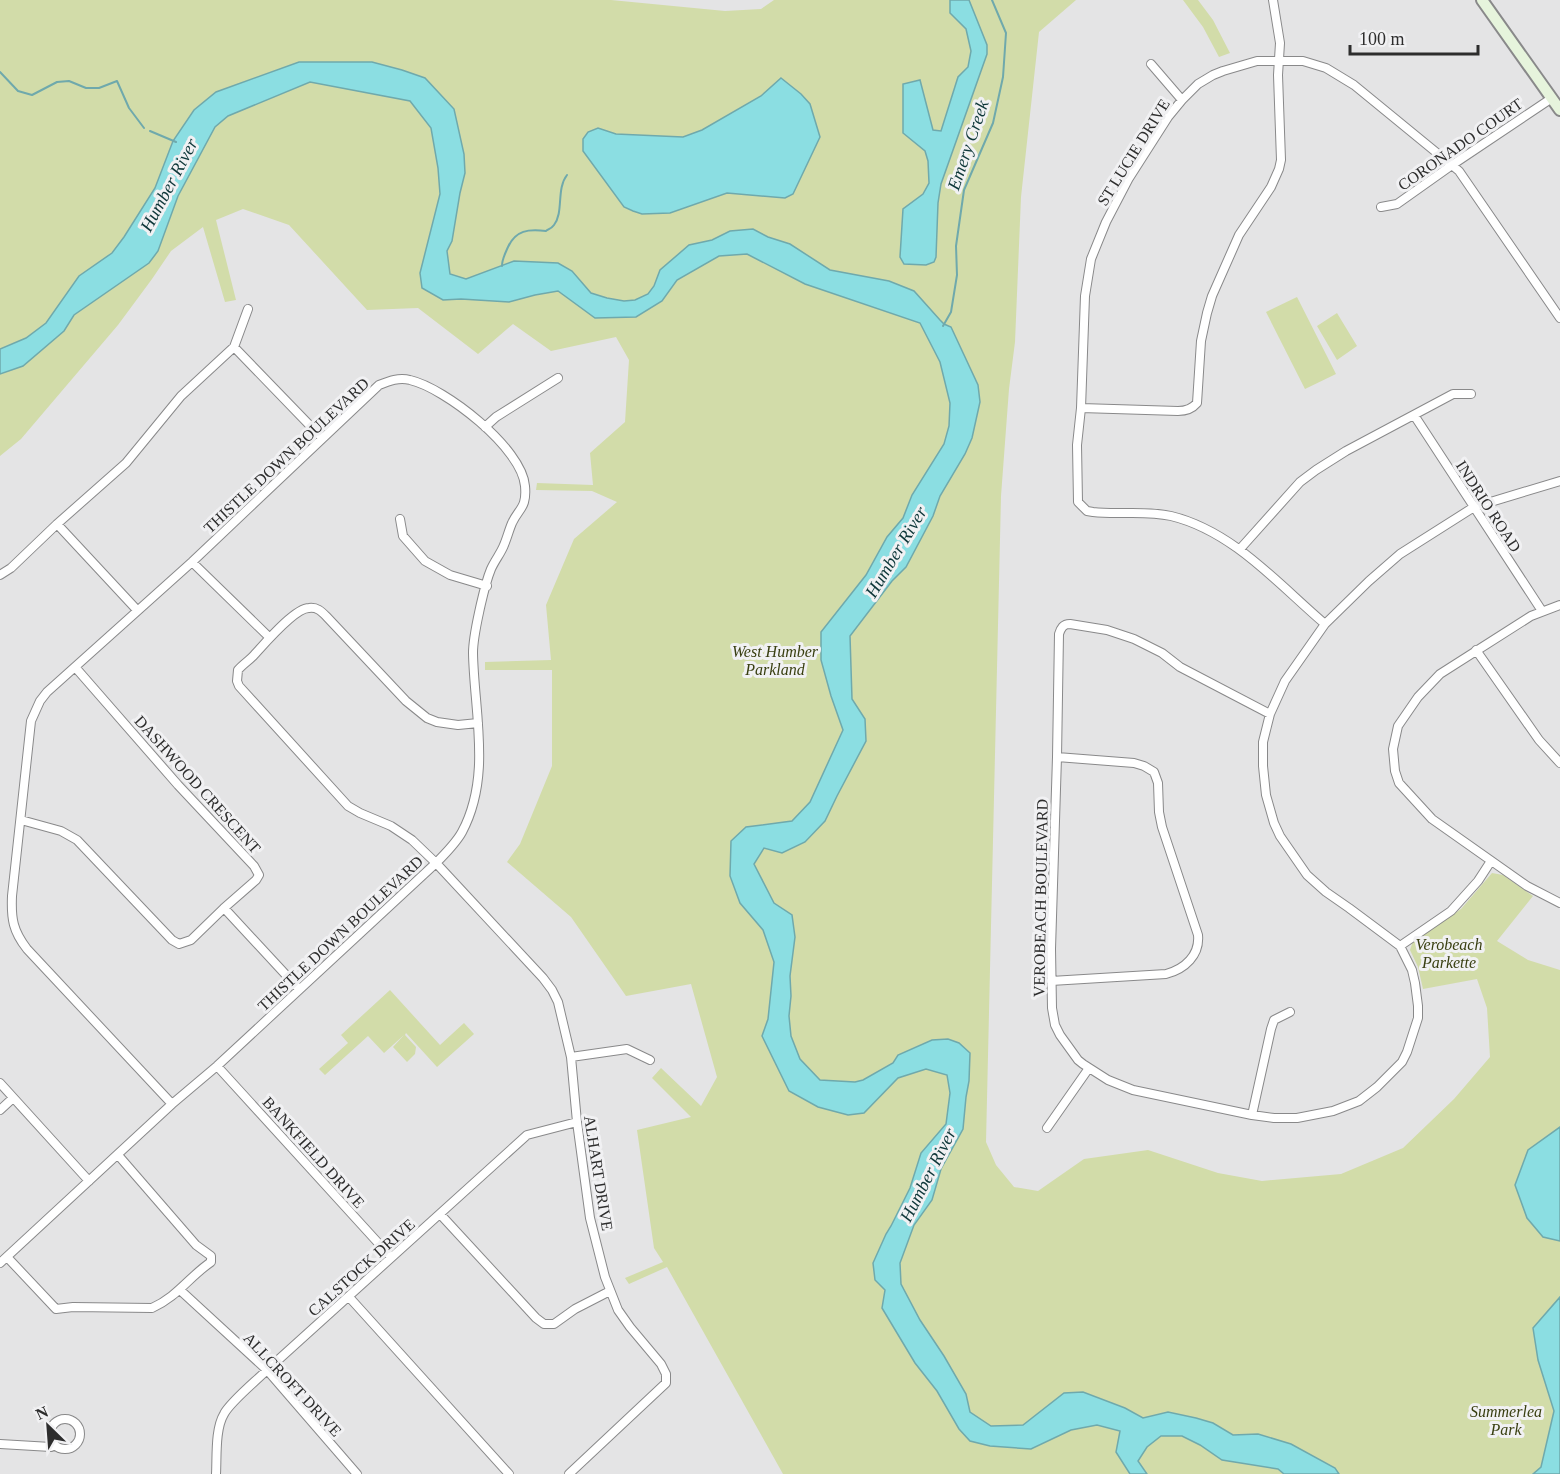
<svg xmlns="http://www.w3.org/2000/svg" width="1560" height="1474" font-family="'Times New Roman',serif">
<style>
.green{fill:#d2dca9}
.water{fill:#8bdee2;stroke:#6fa9ac;stroke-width:1.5}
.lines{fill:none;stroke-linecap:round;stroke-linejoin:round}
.stream{stroke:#6fa9ac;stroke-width:2}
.minor-casing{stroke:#89898a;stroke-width:10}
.secondary-casing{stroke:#89898a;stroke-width:14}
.minor{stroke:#fff;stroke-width:8}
.secondary{stroke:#e6f4dc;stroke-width:10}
.labels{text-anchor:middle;stroke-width:6;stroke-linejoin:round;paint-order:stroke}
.street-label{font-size:16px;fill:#2d2d2d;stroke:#f1f1f3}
.park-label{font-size:16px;font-style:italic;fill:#393f11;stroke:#f1f1f3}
.water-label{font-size:18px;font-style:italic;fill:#0e3739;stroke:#f1f1f3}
</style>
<rect width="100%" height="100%" fill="#e4e4e5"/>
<path class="green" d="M0 0H611L725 11 761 9 774 0H1076L1039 32 1021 197 1015 342 1009 389 1001 496 986 1142 996 1165 1014 1187 1038 1191 1084 1159 1148 1150 1218 1173 1262 1181 1341 1174 1403 1148 1454 1099 1490 1057 1487 1008 1477 979 1423 989 1418 967 1410 950 1413 941 1461 909 1492 873 1503 875 1533 896 1497 941 1528 960 1560 970V1297L1534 1327 1560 1322V1474H1339L1335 1468 1258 1434 1233 1435 1213 1423 1196 1418 1168 1412 1143 1418 1125 1408 1064 1393 1023 1425 991 1426 1010 1447 1031 1449 1071 1430 1097 1425 1120 1431 1161 1436H1182L1200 1445 1222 1460 1278 1469 1284 1474H783L667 1267 629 1284 625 1278 663 1262 654 1248 637 1130 691 1117 652 1078 661 1068 701 1106 717 1077 691 984 626 996 571 917 507 862 520 844 552 766V670H485V662L551 660 546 605 574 539 617 502 592 491 536 490 537 483 593 485 590 453 625 422 629 360 616 337 551 351 513 324 478 354 418 308 367 310 289 225 243 209 216 220 236 300 225 302 203 227 171 251 152 279 118 325 21 439 0 456Z
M1183 0H1198L1213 20 1230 53 1219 57 1203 27Z
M1297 297 1336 374 1305 389 1266 312Z
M1337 313 1357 346 1337 360 1317 326Z
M390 990 440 1045 464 1023 474 1034 437 1067 406 1033 405 1035 416 1047 415 1054 407 1062 393 1047 404 1035 384 1053 368 1036 325 1075 319 1069 348 1043 341 1035Z"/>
<path class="water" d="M950 0H969L987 45V54L941 184 938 203 936 257 934 262 926 265 904 264 900 257 903 209 923 194 929 183 928 161 925 151 903 133V84L920 80 933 130 941 131 958 77 968 67 971 51 966 29 950 13Z
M299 62H372L402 70 425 78 454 109 464 154 465 173 460 193 452 241 447 251 450 274 466 279 514 261 558 263 572 271 591 293 607 298 624 301 635 300 648 294 654 286 660 270 689 245 712 240 730 231 753 229 768 237 790 244 830 270 889 281 914 291 940 320 944 324 951 327 978 385 980 402 972 438 965 454 940 496 933 516 906 567 892 581 850 636 852 699 865 719 866 741 837 796 825 821 805 842 782 853 764 848 754 864 774 903 792 915 795 937 790 976 791 996 789 1016 791 1036 800 1059 820 1080 855 1082 863 1080 893 1063 898 1055 932 1040 948 1039 959 1043 970 1053 969 1081 966 1097 963 1129 941 1169 932 1200 914 1225 900 1263 901 1284 920 1320 944 1356 966 1394 970 1412 991 1426 1023 1425 1064 1393 1083 1392 1125 1408 1143 1418 1168 1412 1196 1418 1213 1423 1233 1435 1258 1434 1291 1444 1335 1468 1339 1474H1284L1278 1469 1222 1460 1200 1445 1182 1436H1161L1147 1447 1138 1461 1147 1474H1130L1116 1452 1120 1431 1097 1425 1071 1430 1031 1449 990 1446 970 1441 959 1429 937 1391 915 1363 882 1308 885 1290 875 1280 873 1263 886 1234 891 1226 910 1188 921 1153 946 1124 950 1093 947 1075 926 1069 898 1078 864 1113 848 1115 818 1107 789 1091 762 1036 768 1019 774 962 763 930 740 903 730 876 731 841 746 827 792 821 810 802 843 730 831 696 821 660V632L866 575 887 537 903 518 912 495 944 444 949 426 950 403 940 362 920 323 805 284 747 254 719 256 677 280 662 301 636 317 595 318 558 291 535 295 509 302 461 299 443 300 422 288 420 273 440 194 438 168 431 128 410 101 310 82 228 116 215 127 178 196 158 251 149 263 74 315 64 331 23 366 0 374V349L26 338 46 323 79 276 112 253 124 237 155 188 173 141 194 110 216 92Z
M781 78 801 94 810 104 820 137 793 194 785 198 727 193 670 213 642 214 633 211 624 207 583 151V139L588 132 598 128 616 134 683 137 702 130 761 96Z
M1560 1127V1241L1543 1237 1527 1218 1515 1185 1528 1150Z
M1560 1297V1474H1533L1541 1467 1554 1411 1538 1360 1533 1328Z"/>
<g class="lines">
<path class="stream" d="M0 72 18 91 32 95 57 82 69 81 86 88H99L117 81 129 108 144 128
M150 131 176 142
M502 266C502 259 505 254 508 247 516 230 528 229 546 231 549 229 552 228 554 225 564 212 556 189 567 175
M943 326 951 312 957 275 956 246 964 190 993 123 1003 77 1006 33 992 0"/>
<g class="minor-casing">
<path id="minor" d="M1151 64 1182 100
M1381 207 1397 204 1452 165 1552 98
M234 347 322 438
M1081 408 1178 411C1186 411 1192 409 1197 403L1201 341 1207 313 1212 296 1239 235 1271 187 1279 169 1281 160 1278 75 1280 43 1273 0
M1414 415 1542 611
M485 427 496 417 558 378
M400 519 403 536 425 561 450 575 487 586
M57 524 137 610
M1240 549 1300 482 1316 470 1346 451 1453 394H1471
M192 562 269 637
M0 575 11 568 57 524 126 463 181 396 234 347 248 309
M1560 605 1531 616 1440 674 1418 697 1398 726 1393 749 1395 771 1399 783 1432 819 1527 886 1560 903
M1325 624C1278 584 1233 531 1171 516 1145 510 1119 515 1093 512L1087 511 1078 502 1077 445 1081 408 1085 296 1091 259 1106 222 1129 178 1168 117 1182 100 1198 84 1213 75 1223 71 1257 61H1303L1326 68 1354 85 1459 171 1560 318
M1476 650 1539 740 1560 763
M1270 714 1180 667 1162 653 1134 639 1107 630 1070 624C1063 624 1061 628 1059 634L1057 757 1051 949 1052 1008 1055 1025 1060 1035 1078 1060 1083 1064 1108 1080 1133 1090 1252 1115 1274 1118H1297L1333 1111 1359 1101 1377 1087 1402 1062 1407 1052 1418 1018V1006L1415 983 1412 970 1400 946 1349 908 1326 892 1307 875 1280 836 1274 823 1266 795 1263 766V742L1270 714 1285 681 1325 624 1369 581 1400 554 1474 507 1560 481
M478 723 458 725 437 722 427 718 406 701 326 616C321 611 317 607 309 608 295 608 266 642 255 654 250 660 243 664 238 670L237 681 239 686 348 806 360 813 391 826 412 840 436 863 543 978 552 990 558 1002 571 1057 577 1122 590 1218 605 1277 618 1310 630 1327 661 1364 666 1374V1383L569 1474
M21 820 61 831 77 840 172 940 179 944 191 940 224 908 256 880 259 875 254 866 178 785 75 667
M224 908 299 989
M1400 946 1451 911 1478 881 1491 861
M1051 981 1166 974C1185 969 1200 955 1198 935L1162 827 1159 812 1158 783 1154 772 1144 766 1134 763 1057 757
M571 1057 627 1049 650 1060
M217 1066 391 1257
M0 1083 89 1181
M0 1110 13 1098
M1252 1115 1271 1029 1274 1020 1290 1012
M1047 1128 1089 1068
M440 1214 536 1318 544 1324H554L575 1309 610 1291
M7 1257 56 1309 73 1307 152 1308C177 1297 189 1277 211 1262V1256L196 1245 118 1155
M0 1263 172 1104 217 1066 436 863C445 854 456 843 462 832 492 776 474 712 473 653 473 639 477 622 480 608 483 595 486 581 491 569 495 560 501 553 504 545 507 538 509 530 512 523 519 508 527 508 525 486 522 448 445 388 410 380 399 377 389 381 379 385L192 562 47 692 40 701 31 721 12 896C11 919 13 931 27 949L172 1104
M180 1290 267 1370 357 1474
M349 1297 509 1474
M50 1434a15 15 0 1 1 30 0a15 15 0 1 1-30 0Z
M0 1444 51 1447 55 1445
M216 1474C217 1456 215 1429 224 1414 230 1402 256 1381 267 1370L527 1135 577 1122"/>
</g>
<g class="secondary-casing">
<path id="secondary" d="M1482 0 1560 110"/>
</g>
<use href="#minor" class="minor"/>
<use href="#secondary" class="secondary"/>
</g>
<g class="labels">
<g class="street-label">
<text transform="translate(1460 144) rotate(-35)" y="6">CORONADO COURT</text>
<text transform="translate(1133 152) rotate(-58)" y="6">ST LUCIE DRIVE</text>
<text transform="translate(286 455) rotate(-43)" y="6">THISTLE DOWN BOULEVARD</text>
<text transform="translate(1489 506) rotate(57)" y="6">INDRIO ROAD</text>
<text transform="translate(198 784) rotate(48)" y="6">DASHWOOD CRESCENT</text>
<text transform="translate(1040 898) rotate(-89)" y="6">VEROBEACH BOULEVARD</text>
<text transform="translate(340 933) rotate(-43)" y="6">THISTLE DOWN BOULEVARD</text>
<text transform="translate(314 1152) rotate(48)" y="6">BANKFIELD DRIVE</text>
<text transform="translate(599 1173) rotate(81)" y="6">ALHART DRIVE</text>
<text transform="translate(361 1267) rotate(-42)" y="6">CALSTOCK DRIVE</text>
<text transform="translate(293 1384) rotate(47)" y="6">ALLCROFT DRIVE</text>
</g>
<g class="park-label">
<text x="775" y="657">West Humber<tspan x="775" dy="18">Parkland</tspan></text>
<text x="1449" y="950">Verobeach<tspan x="1449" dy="18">Parkette</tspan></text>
<text x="1506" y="1417">Summerlea<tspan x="1506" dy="18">Park</tspan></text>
</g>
<g class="water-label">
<text transform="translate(968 145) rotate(-71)" y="6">Emery Creek</text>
<text transform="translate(169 185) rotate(-62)" y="6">Humber River</text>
<text transform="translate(896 552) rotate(-59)" y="6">Humber River</text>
<text transform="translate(928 1175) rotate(-63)" y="6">Humber River</text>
</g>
</g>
<g transform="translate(48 1426) rotate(335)" stroke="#f1f1f3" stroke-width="4.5" paint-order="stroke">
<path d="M0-4.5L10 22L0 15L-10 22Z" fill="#2d2d2d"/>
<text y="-9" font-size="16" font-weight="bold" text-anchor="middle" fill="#2d2d2d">N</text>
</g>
<path d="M1350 45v9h128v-9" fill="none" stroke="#2d2d2d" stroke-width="3"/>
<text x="1359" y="45" font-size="18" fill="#2d2d2d" stroke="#f1f1f3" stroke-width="4.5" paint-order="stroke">100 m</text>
</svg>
